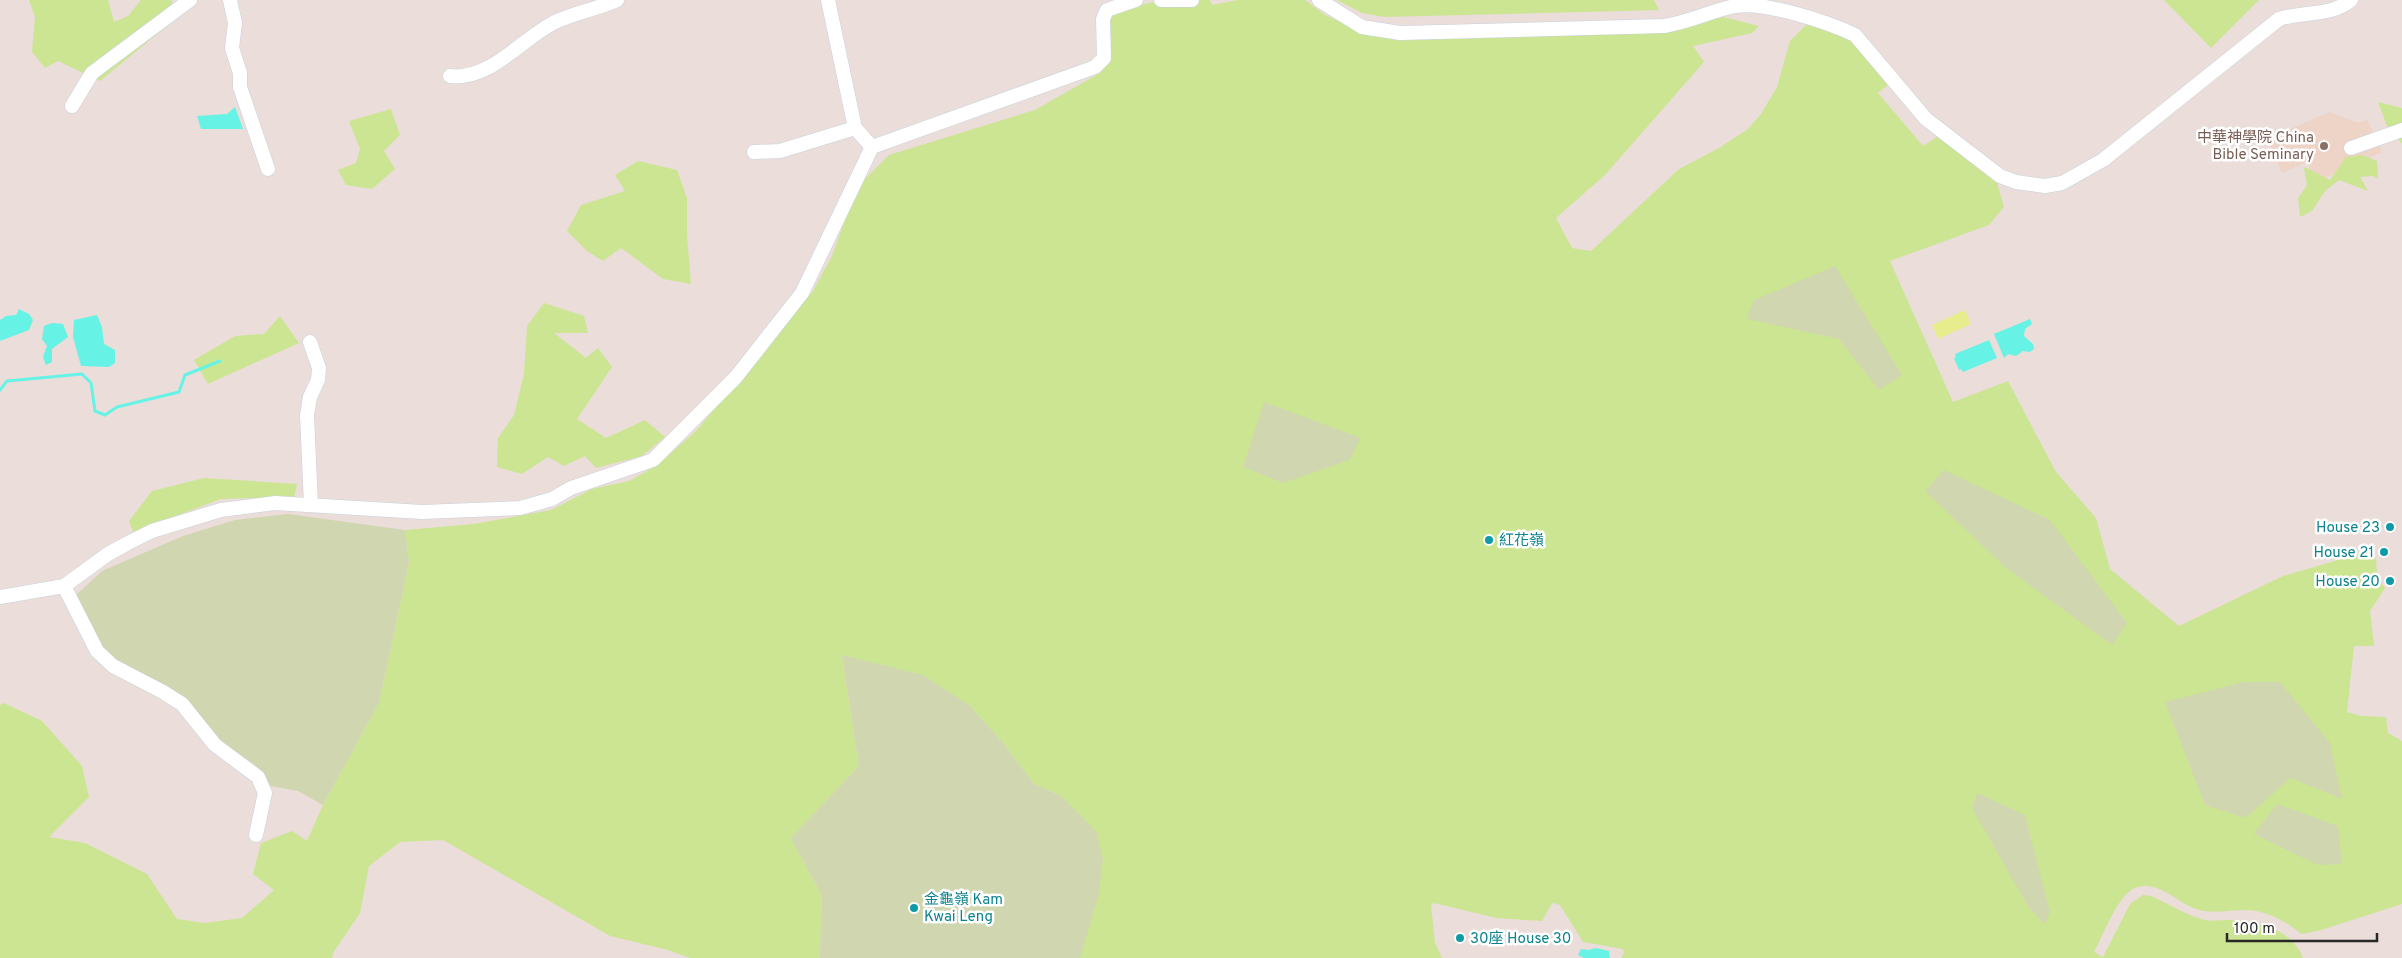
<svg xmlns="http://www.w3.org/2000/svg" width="2402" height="958" font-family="Overpass,'Noto Sans TC',sans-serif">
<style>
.education{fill:#eed3c7}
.green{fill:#cce592}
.cemetery{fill:#d0d6af}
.pitch{fill:#e7ed8d}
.water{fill:#66f3e6}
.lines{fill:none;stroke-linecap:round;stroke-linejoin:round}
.stream{stroke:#66f3e6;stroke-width:3}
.minor-casing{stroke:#c7d2db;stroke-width:15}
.minor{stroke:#fff;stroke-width:14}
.education-dot{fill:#8d6e63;stroke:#fff;stroke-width:2}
.culture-dot{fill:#0f9aa8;stroke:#fff;stroke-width:2}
.labels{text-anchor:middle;stroke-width:5;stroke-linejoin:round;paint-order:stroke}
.education-label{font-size:15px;fill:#785e54;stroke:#fff;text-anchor:end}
.culture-label{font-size:15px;fill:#0d838f;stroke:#fff;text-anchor:end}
</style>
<rect width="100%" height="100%" fill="#ebddd9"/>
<path class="education" d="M2330 112 2358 123 2367 119 2382 152 2316 182 2307 162 2282 173 2267 139Z"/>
<path class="green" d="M29 0H108L114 22 128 16 141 0H172V22L100 81 58 61 45 68 32 52 35 17Z
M1165 0H1210L1212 5 1238 0H1305L1325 15 1361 31 1663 32 1723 17 1759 26 1752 33 1693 46 1704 62 1605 175 1556 218 1572 248 1591 251 1679 169 1719 148 1748 129 1761 114 1777 87 1790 41 1809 22 1847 37 1889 84 1878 93 1923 146 1940 135 1996 179 2004 207 1989 225 1890 261 1953 402 2008 381 2056 472 2096 518 2110 569 2179 626 2283 576 2352 556 2363 550 2376 558 2377 577 2385 588 2370 611 2374 646H2354L2347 712 2361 716 2386 717 2388 733 2402 741V904L2318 931 2301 934C2287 922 2266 910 2246 910 2233 910 2218 913 2204 911 2179 908 2158 875 2131 890 2117 899 2102 937 2094 952L2103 957 2130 904 2143 895 2151 896C2167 903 2184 914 2201 919 2209 922 2219 920 2228 920 2257 921 2291 928 2303 958H1621L1624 953 1623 949 1583 942 1560 905 1552 903 1542 921 1496 918 1434 903 1431 905 1435 943 1442 958H1080L1082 945 1061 796 1034 784 1003 743 969 705 842 655 859 766 791 838 822 896 820 958H690L668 950 610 936 443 840 400 842 369 866 360 913 333 953 332 958H0V705L4 703 42 721 82 766 89 797 49 837 85 843 147 874 177 919 205 923 242 918 274 890 253 874 261 843 292 831 307 841 323 805 379 703 409 563 405 530 474 524 551 510 592 489 629 481 656 466 696 431 813 291 832 256 857 187 889 155 1035 110 1100 73 1110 59 1107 22 1120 9Z
M1337 0H1654L1659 10 1385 17 1362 13Z
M2164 0H2259L2211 48Z
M2378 102 2402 108V144L2387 126Z
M391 109 400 135 384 151 395 169 372 189 346 185 338 170 356 163 360 149 349 121Z
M2362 155 2377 161 2378 179 2373 176 2360 177 2368 191 2339 180 2325 191 2312 211 2300 217 2298 198 2307 185 2304 169 2305 167 2330 180 2346 157Z
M638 161 677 170 687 198V236L691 284 663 279 621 248 603 261 587 251 567 231 581 205 625 191 615 175Z
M544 303 584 316 588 333H554L586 358 598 348 612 367 577 419 606 438 645 420 665 437 642 456 596 468 585 456 564 466 548 457 522 474 497 467 498 438 514 415 524 374 527 326Z
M280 316 299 343 208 384 194 360 235 336 264 334Z
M204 478 297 484 294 497 221 499 133 532 129 521 152 491Z"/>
<path class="cemetery" d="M1835 266 1902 375 1879 390 1839 339 1747 319 1754 300Z
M1264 402 1361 438 1349 460 1283 483 1243 467Z
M1944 470 2050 520 2127 623 2112 645 2005 567 1925 491Z
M288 514 405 530 409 563 379 703 323 805 298 791 271 786 223 749 174 694 112 663 84 620 74 597 102 571 183 536 235 520Z
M842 655 923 675 969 705 1003 743 1034 784 1061 796 1096 831 1103 859 1099 894 1080 958H820L822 896 791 838 859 766Z
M2244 682H2280L2330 743 2342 799 2291 778 2245 818 2205 805 2165 702Z
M1977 793 2025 815 2050 912 2045 924 2029 908 1972 808Z
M2277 804 2338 826 2342 864 2318 865 2254 834Z"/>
<path class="pitch" d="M1965 310 1971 324 1938 339 1932 325Z"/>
<path class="water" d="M235 107 243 129H201L197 116 227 114Z
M19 309 29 314 33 320 29 330 0 341V320L6 316 16 315Z
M97 315 102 327 104 344 115 350V363L109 367 81 366 73 337 74 320Z
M2030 319 2032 324 2025 329 2024 336 2033 344 2034 349 2030 352 2023 351 2016 356 2008 354 2004 358 1994 334Z
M52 323 63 324 68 337 52 349V362L46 365 43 357 47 346 42 339 44 326Z
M1989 340 1997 358 1963 372 1961 369 1959 370 1954 358 1956 357 1955 354Z
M1596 948 1609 951 1610 958H1584L1578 955 1581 949 1589 950Z"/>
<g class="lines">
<path class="stream" d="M0 390 7 381 82 374 91 383 95 411 105 415 117 407 179 392 185 375 220 361"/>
<g class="minor-casing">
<path id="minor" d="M230 0 235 23 232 48 240 73V87L268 169
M828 0 855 128 872 147
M1161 0H1192
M1319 0 1362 27 1400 33 1664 26C1689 22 1711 11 1735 6 1764 1 1828 22 1855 35L1926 119 2000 176 2016 182 2045 186 2062 183 2103 160 2279 19C2303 11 2330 17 2351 0
M450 76C490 81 521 39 555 22 574 13 597 9 617 0
M72 106 92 73 190 0
M2351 148 2402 130
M754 152 780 151 855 128
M310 342 319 368 318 380 310 397 307 415 311 505
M64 586 97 651 113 666 163 692 182 704 215 745 258 777 265 793 256 835
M0 597 64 586 108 554 128 543 152 531 221 510 275 503 422 512 520 508 552 499 571 488 653 460 736 377 802 293 872 147 1095 67 1104 58 1103 19 1107 10 1136 0"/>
</g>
<use href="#minor" class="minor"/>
</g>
<circle class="education-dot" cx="2324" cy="146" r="5"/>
<g class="culture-dot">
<circle cx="2390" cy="527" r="5"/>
<circle cx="1489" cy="540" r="5"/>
<circle cx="2384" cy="552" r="5"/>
<circle cx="2390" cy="581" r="5"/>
<circle cx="914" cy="908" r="5"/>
<circle cx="1460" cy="938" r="5"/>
</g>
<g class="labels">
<g class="education-label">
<text x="2314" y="142">中華神學院 China<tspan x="2314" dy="17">Bible Seminary</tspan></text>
</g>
<g class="culture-label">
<text x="2380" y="532">House 23</text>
<text x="1499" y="545" text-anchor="start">紅花嶺</text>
<text x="2374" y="557">House 21</text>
<text x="2380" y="586">House 20</text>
<text x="924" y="904" text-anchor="start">金龜嶺 Kam<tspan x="924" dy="17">Kwai Leng</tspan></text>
<text x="1470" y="943" text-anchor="start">30座 House 30</text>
</g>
</g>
<path d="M2227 933v8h150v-8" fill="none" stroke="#282828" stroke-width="2.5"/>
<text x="2234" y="933" font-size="15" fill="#282828" stroke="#ffffff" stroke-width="4" paint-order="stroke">100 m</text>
</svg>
